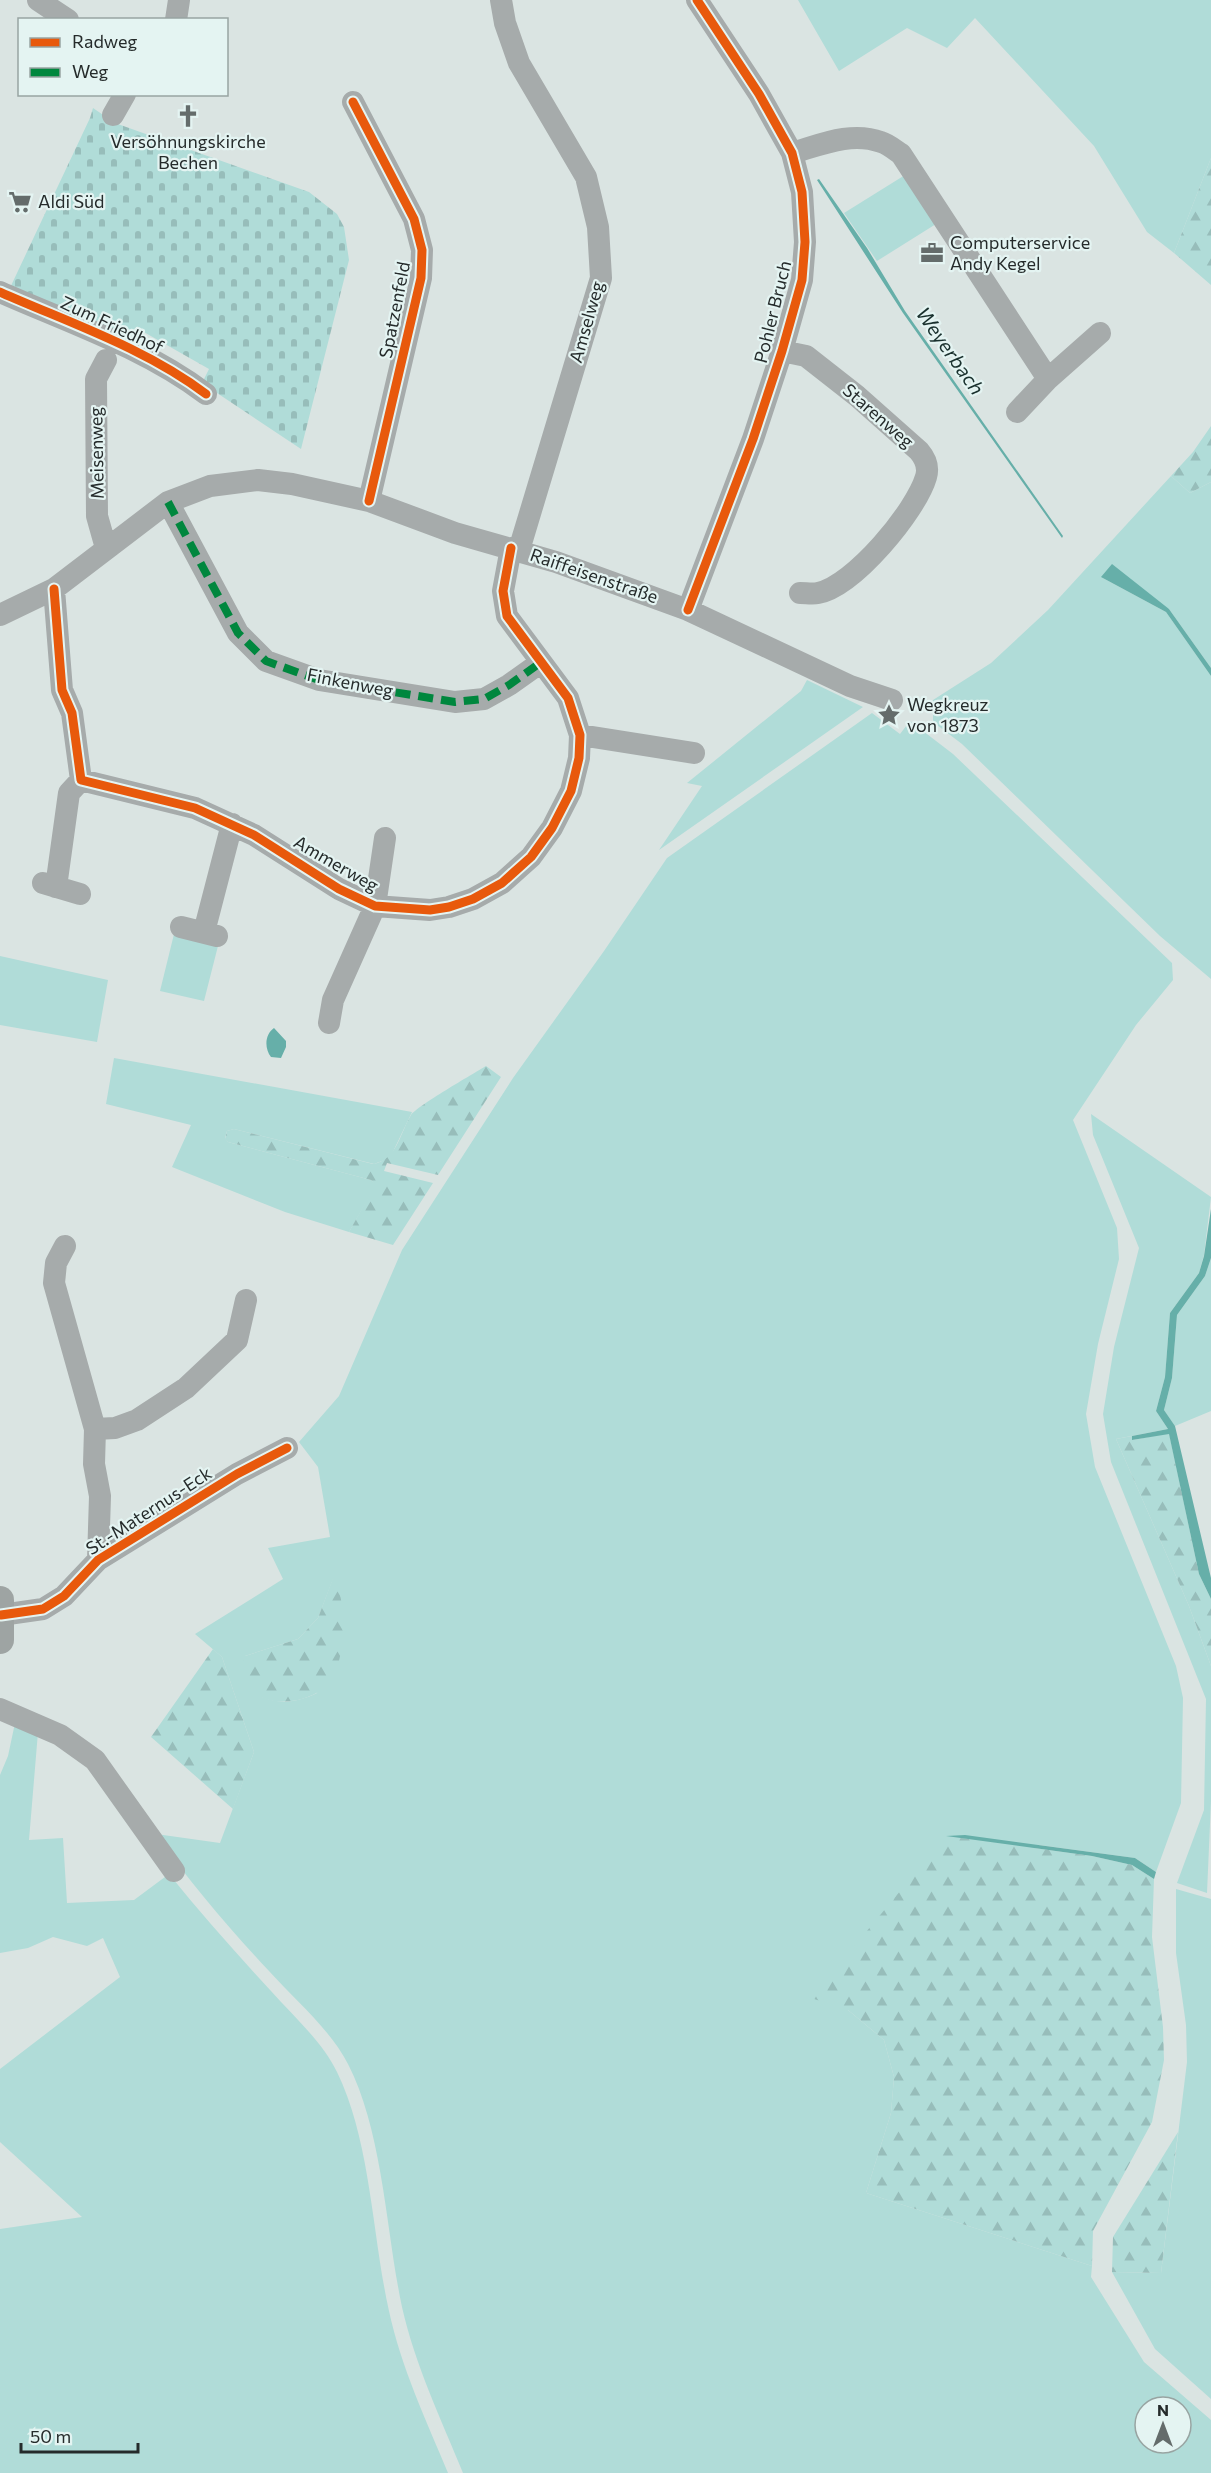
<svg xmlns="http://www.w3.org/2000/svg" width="1211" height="2473" font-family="Commissioner,sans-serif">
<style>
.green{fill:#b0dcd8;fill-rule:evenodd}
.forest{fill:url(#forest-firs)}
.cemetery{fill:url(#cemetery-stones)}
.water{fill:#66afa9}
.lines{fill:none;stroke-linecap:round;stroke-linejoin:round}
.minor{stroke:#a6abab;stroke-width:22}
.major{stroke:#9ea4a3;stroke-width:28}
.quiet{stroke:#00873e;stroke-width:8;stroke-dasharray:15 8;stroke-linecap:butt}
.cycleway-casing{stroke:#e4f4f2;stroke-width:13}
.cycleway{stroke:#e8590c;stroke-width:9}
.labels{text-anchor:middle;stroke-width:4.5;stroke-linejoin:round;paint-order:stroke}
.poi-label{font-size:18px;fill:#252b2b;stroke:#e4f4f2;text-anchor:start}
.street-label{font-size:18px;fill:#252b2b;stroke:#e4f4f2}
.water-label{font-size:20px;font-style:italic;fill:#19302d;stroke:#e4f4f2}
</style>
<defs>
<pattern id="forest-firs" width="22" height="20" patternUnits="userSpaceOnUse" patternTransform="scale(1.5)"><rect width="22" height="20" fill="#b0dcd8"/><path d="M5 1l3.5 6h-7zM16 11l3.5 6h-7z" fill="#97bdba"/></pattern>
<pattern id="cemetery-stones" width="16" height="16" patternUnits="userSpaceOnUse" patternTransform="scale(1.5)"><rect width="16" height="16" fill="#b0dcd8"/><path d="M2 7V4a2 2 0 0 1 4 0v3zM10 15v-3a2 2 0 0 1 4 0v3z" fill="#97bdba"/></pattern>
</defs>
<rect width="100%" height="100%" fill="#dae4e2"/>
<path class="green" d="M798 0H1211V158L1174 253 1147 232 1094 146 975 18 947 48 907 28 839 71Z
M905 175 936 224 877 261 844 213Z
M1171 476 1190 493 1211 482V668L1169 609 1101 577 1166 612 1211 676V979L1160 936 962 744 933 722V700L991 663 1048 610Z
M807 680 863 707 659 850 702 786 687 783 801 691Z
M872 713 900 734 910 721 953 754 1172 963 1173 980 1136 1025 1073 1120 1117 1228 1119 1259 1098 1344 1086 1414 1095 1467 1176 1666 1183 1698 1181 1803 1156 1872 1135 1858 1039 1845 848 2010 884 2040 894 2077 891 2113 866 2193 1092 2266 1091 2277 1144 2362 1211 2420V2473H463C441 2419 415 2365 402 2307 386 2232 383 2132 348 2064 330 2029 295 2000 269 1971 228 1927 190 1883 156 1834L220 1843 254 1752 222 1657 195 1634 283 1579 268 1548 330 1537 318 1467 299 1442 339 1396 402 1250 513 1078 604 951 667 858ZM333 1579 317 1693C298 1702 281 1705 262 1697L245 1656 298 1639 318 1618ZM1145 2407H1181V2443H1145Z
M175 930 219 942 204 1001 160 991Z
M0 956 108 980 97 1042 0 1025Z
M114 1058 412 1112 390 1158 374 1164 234 1129 227 1131 225 1138 228 1142 371 1180 376 1185 349 1232 285 1212 172 1167 191 1125 106 1104Z
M1091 1114 1211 1197 1204 1255 1199 1273 1170 1313 1165 1377 1156 1411 1168 1429 1116 1439 1189 1606 1211 1666V1801L1207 1893 1177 1883 1204 1810 1206 1699 1111 1462 1103 1414 1114 1347 1139 1248 1093 1135Z
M1211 1258V1411L1175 1426 1164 1410 1172 1378 1177 1315 1205 1276Z
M15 1723 38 1732 29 1840 63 1838 67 1903 134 1900 169 1874C202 1915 236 1953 271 1991 293 2016 322 2041 337 2072 371 2142 372 2235 389 2311 401 2367 426 2420 448 2473H0V2229L82 2217 0 2142V2069L120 1977 103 1938 87 1946 53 1937 28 1948 0 1953V1775L8 1756Z
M1176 1889 1211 1899V2399L1155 2349 1112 2272 1161 2273 1187 2062 1186 2025 1176 1953Z"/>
<path class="forest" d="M1211 158V285L1174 253Z
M1211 426V482L1190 493 1171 476 1193 452Z
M486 1066 501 1077 438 1175 387 1163 384 1171 433 1183 393 1245 349 1232 375 1185 371 1180 228 1142 225 1139 227 1131 234 1129 373 1164C397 1160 400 1133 411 1115 417 1106 473 1074 486 1066Z
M1169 1433 1199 1574 1211 1599V1666L1189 1606 1116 1439 1132 1436 1133 1440Z
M333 1578C342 1591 342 1607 343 1623 343 1641 341 1671 327 1685 299 1713 230 1707 245 1656L298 1639 318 1618Z
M213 1649 222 1657 254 1752 233 1809 151 1737Z
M946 1836 1092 1856 1132 1865 1154 1879 1152 1937 1163 2027 1164 2060 1152 2122 1093 2231 1092 2266 866 2193 891 2113 894 2077 884 2040 848 2010 811 1998Z
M1178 2132 1161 2273 1112 2272 1113 2237Z"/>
<path class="cemetery" d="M93 108 115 123 309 192 337 214 344 227 349 260 301 449 202 383 209 369 142 331 135 328 127 341 9 290 90 118Z"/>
<path class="water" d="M819 179 867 248 905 311 1063 536 1062 538 903 313 817 180Z
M1112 564 1169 609 1211 668V676L1166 612 1101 577Z
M274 1028 286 1041V1047L281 1058 271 1057C264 1048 265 1034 274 1028Z
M1211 1209V1258L1205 1276 1177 1315 1172 1378 1164 1410 1175 1426 1211 1578V1599L1199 1574 1169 1434 1132 1440V1436L1168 1429 1156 1411 1165 1377 1170 1313 1199 1273 1204 1256Z
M965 1835 1135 1858 1156 1872 1154 1879 1132 1865 1092 1856 946 1836Z"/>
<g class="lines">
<path class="minor" d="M38 0 68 20
M501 0 505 23 519 63 586 177 598 227 601 278 519 550
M176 20 179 0
M353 102 414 219 422 250 421 278 369 501
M113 115 125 94
M792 153C820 145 851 131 881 142 888 144 895 150 901 154L1048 379 1100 333
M0 292C70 323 145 348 206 394
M782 351 806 356 857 396 919 451C925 458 929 467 926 477 916 511 854 586 818 593 813 594 806 593 800 593
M106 360 96 379 97 516 106 548
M1017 412 1048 379
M168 502 238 633 266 661 319 680 455 702 484 699 509 685 540 663
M54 589 62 690 72 713 81 780 195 808 254 835 339 889 375 906 430 910 449 907 473 899 502 883 531 857 552 828 571 791 579 758 580 735 568 698 507 616 503 591 511 548
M688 610 753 439 782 351 802 280 805 242 802 192 792 153 759 94 697 0
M0 615 54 589 168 502 210 486 258 480 292 484 369 501 455 533 556 562 688 610 850 686 892 700
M580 735 694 753
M43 883 80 894
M56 887 69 793 81 780
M181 927 217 936
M204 932 232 824
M329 1023 333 1000 375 906 385 838
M65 1246 56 1263 54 1283 95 1429 94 1464 100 1496 98 1560
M95 1429 115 1428 137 1420 186 1388 237 1340 246 1300
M1 1615 43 1609 64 1596 98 1560 237 1474 287 1448
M0 1709 60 1735 95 1760 174 1871"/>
<path class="major" d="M0 1600V1640"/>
<path class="quiet" d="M168 502 238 633 266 661 319 680 455 702 484 699 509 685 540 663"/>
<g class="cycleway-casing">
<path id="cycleway" d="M353 102 414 219 422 250 421 278 369 501
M0 292C70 323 145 348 206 394
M54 589 62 690 72 713 81 780 195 808 254 835 339 889 375 906 430 910 449 907 473 899 502 883 531 857 552 828 571 791 579 758 580 735 568 698 507 616 503 591 511 548
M688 610 753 439 782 351 802 280 805 242 802 192 792 153 759 94 697 0
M1 1615 43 1609 64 1596 98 1560 237 1474 287 1448"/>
</g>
<use href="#cycleway" class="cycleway"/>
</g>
<defs>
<g id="church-bare" transform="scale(1.8)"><path d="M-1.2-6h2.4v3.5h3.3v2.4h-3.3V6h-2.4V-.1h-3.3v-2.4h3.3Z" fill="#646c6b" stroke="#e4f4f2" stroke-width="2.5" paint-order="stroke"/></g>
<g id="supermarket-bare" transform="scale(1.8)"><path d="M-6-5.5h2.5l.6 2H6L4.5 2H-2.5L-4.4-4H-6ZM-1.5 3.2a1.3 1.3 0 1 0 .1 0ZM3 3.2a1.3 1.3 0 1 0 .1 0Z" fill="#646c6b" stroke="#e4f4f2" stroke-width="2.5" paint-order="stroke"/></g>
<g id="office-bare" transform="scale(1.8)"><path d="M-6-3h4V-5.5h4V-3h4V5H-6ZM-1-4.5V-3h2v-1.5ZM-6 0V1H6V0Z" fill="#646c6b" stroke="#e4f4f2" stroke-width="2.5" paint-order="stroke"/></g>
<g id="sight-bare" transform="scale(1.8)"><path d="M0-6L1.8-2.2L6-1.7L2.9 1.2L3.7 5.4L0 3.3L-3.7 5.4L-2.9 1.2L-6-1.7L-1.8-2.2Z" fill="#646c6b" stroke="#e4f4f2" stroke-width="2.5" paint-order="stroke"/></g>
</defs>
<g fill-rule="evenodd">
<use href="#church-bare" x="188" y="116"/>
<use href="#supermarket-bare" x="20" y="202"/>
<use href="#office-bare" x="932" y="253"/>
<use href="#sight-bare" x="889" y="715"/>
</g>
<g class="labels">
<g class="poi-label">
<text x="188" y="148" text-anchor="middle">Versöhnungskirche<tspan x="188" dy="21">Bechen</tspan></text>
<text x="38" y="208">Aldi Süd</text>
<text x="950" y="249">Computerservice<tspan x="950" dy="21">Andy Kegel</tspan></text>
<text x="907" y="711">Wegkreuz<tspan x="907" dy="21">von 1873</tspan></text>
</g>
<g class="street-label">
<text transform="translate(395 310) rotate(-79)" y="6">Spatzenfeld</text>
<text transform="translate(773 312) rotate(-76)" y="6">Pohler Bruch</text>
<text transform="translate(587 322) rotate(-74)" y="6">Amselweg</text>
<text transform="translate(112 325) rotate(25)" y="6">Zum Friedhof</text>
<text transform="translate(878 416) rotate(41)" y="6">Starenweg</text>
<text transform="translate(97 453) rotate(-91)" y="6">Meisenweg</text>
<text transform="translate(594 576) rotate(19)" y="6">Raiffeisenstraße</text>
<text transform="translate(350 683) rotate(11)" y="6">Finkenweg</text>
<text transform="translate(336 864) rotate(30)" y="6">Ammerweg</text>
<text transform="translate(149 1511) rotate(-33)" y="6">St.-Maternus-Eck</text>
</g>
<g class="water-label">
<text transform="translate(950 351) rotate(55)" y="7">Weyerbach</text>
</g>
</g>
<rect x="18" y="18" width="210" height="78" fill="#e4f4f2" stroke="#98a4a2" stroke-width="1.5"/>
<rect x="30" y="38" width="30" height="9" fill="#e8590c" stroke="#98a4a2" stroke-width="1.5"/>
<text x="72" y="48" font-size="18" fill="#252b2b">Radweg</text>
<rect x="30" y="68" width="30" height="9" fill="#00873e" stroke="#98a4a2" stroke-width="1.5"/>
<text x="72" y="78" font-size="18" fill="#252b2b">Weg</text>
<g transform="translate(1163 2425)"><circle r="28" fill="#e4f4f2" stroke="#98a4a2" stroke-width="1.5"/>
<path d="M0-4.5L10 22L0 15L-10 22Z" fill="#646c6b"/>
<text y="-9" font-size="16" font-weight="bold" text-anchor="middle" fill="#252b2b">N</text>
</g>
<path d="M21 2443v9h117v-9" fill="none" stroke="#252b2b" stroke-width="3"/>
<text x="30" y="2443" font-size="18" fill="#252b2b" stroke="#e4f4f2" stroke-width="4.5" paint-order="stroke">50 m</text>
</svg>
